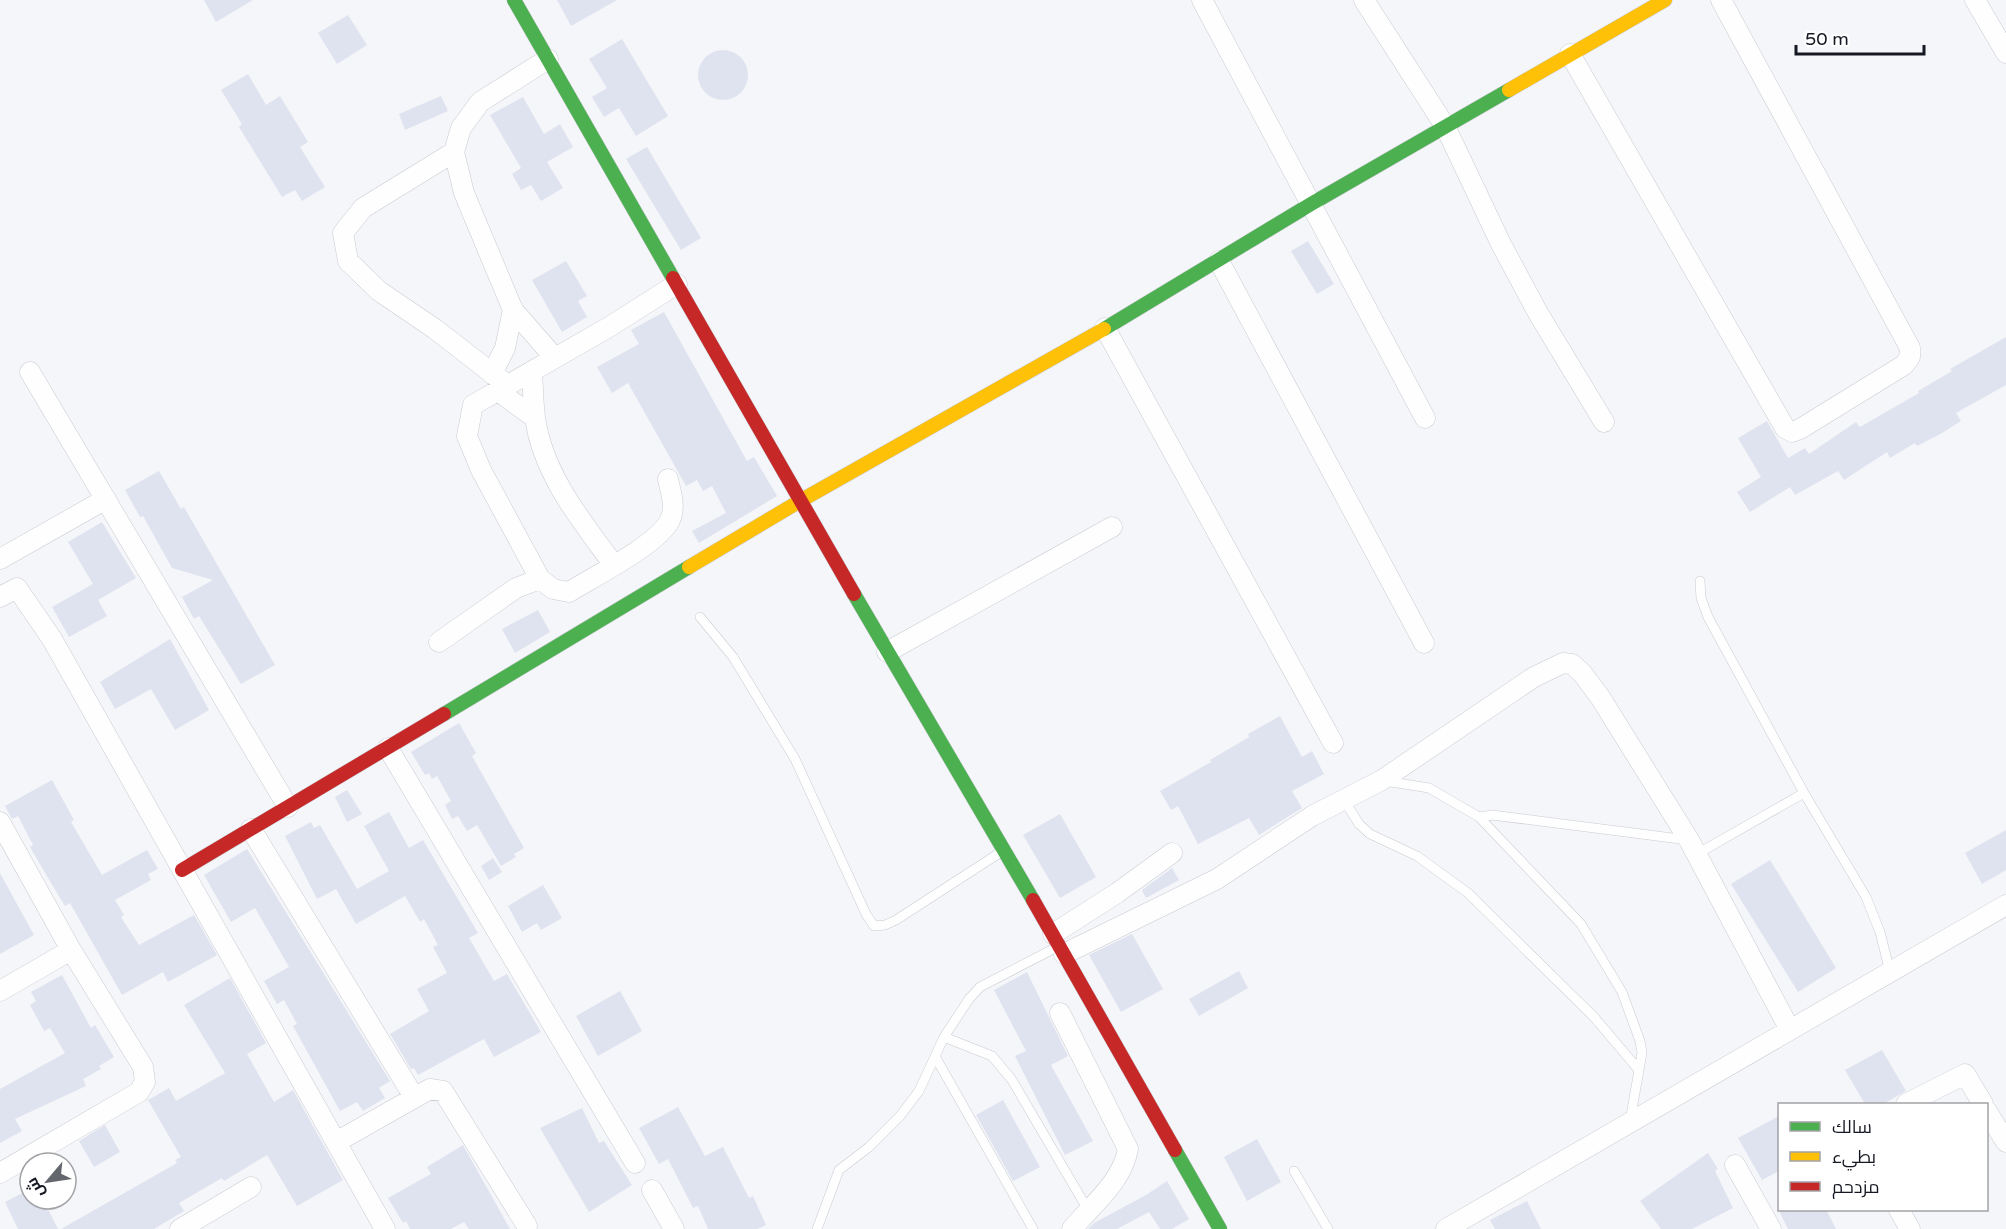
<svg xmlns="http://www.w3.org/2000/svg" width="2006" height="1229" font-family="'Varela Round',Cairo,sans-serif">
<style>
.building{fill:#dfe3ef}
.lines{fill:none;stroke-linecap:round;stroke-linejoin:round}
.lane-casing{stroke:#c8cbd1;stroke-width:10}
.street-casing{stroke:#c8cbd1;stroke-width:21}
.fast-casing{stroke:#c8cbd1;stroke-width:15}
.slow-casing{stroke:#c8cbd1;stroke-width:15}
.jam-casing{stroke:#c8cbd1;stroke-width:15}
.lane{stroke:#fefefe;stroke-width:9}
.street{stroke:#fefefe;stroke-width:20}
.fast{stroke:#4caf50;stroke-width:14}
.slow{stroke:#ffc107;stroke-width:14}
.jam{stroke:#c62828;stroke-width:14}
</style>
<rect width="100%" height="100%" fill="#f5f6f9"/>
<path class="building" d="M204 0H253L216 22Z
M557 0H617L571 26Z
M348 15 367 45 337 64 318 33Z
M622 39 668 116 636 136 619 108 604 117 592 97 607 88 589 59Z
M698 75a25 25 0 1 1 50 0a25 25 0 1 1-50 0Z
M248 74 266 105 280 96 308 142 300 147 325 187 302 201 295 190 282 197 239 127 242 124 221 90Z
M441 96 448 111 405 130 399 114Z
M523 97 544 134 560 124 573 147 547 162 563 188 541 201 531 185 521 190 512 174 521 168 490 115Z
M647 147 701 238 681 250 626 159Z
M1308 241 1334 284 1317 294 1291 251Z
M566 261 587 296 578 301 587 317 562 332 532 280Z
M664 312 747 461 754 457 777 496 699 543 692 531 726 513 712 486 703 491 697 480 686 486 628 383 612 393 597 367 639 344 631 330Z
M2006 337V385L1956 413 1961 421 1942 433 1917 446 1915 443 1890 458 1887 452 1844 480 1838 471 1795 495 1790 487 1750 512 1737 492 1761 477 1738 438 1767 421 1788 458 1805 448 1809 454 1856 422 1860 427 1919 393 1918 391 1952 371 1950 369Z
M159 471 181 509 184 507 275 665 241 684 199 616 194 619 182 597 213 580 172 568 143 516 140 517 125 490Z
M102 522 136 578 98 600 107 616 69 637 52 607 93 584 68 542Z
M538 610 550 632 515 653 502 629Z
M170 639 209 710 175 730 151 689 115 709 100 682Z
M1280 716 1302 757 1312 751 1324 774 1292 791 1302 808 1259 835 1249 818 1198 844 1178 806 1171 810 1160 791 1211 762 1210 760 1249 737 1248 734Z
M459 723 476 753 472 756 524 848 514 854 516 857 501 866 477 825 467 831 458 816 452 819 445 805 451 801 437 776 432 779 429 773 425 775 411 752Z
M52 780 74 820 71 822 102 875 147 850 158 869 148 874 151 880 115 900 124 915 121 917 139 945 194 915 217 955 168 982 163 972 122 995 70 903 65 906 48 878 30 847 33 845 18 816 12 819 5 806Z
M347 790 362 814 347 822 335 797Z
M389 812 409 848 423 840 478 933 469 938 494 981 507 974 541 1032 494 1057 484 1039 418 1075 414 1068 411 1069 390 1034 429 1011 417 989 447 973 433 947 438 945 424 919 420 922 405 896 356 924 336 889 317 899 285 836 311 822 314 828 320 825 357 889 389 871 364 826Z
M1060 814 1096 877 1060 898 1023 835Z
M2006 830V870L1982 884 1965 853Z
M247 849 390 1081 379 1088 385 1098 363 1111 357 1102 340 1111 293 1026 297 1024 284 1000 277 1004 264 981 289 967 255 908 231 922 204 875Z
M493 858 502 872 489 880 481 866Z
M1770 860 1836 968 1798 992 1731 884Z
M1172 868 1179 880 1146 898 1142 890Z
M0 873 34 935 0 954Z
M543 885 562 918 541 930 537 923 522 932 508 906Z
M1132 934 1163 989 1121 1012 1089 955Z
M1239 971 1248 988 1199 1016 1189 999Z
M1027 972 1068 1056 1051 1065 1093 1141 1065 1155 1015 1056 1026 1051 994 990Z
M62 975 91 1028 95 1025 114 1057 99 1066 101 1069 83 1079 86 1086 15 1119 22 1131 0 1143V1089L65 1053 50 1028 44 1031 30 1005 36 1001 31 992Z
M230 978 266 1043 247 1054 274 1102 293 1090 343 1180 297 1206 267 1155 224 1181 222 1178 179 1203 184 1211 154 1229H61L177 1163 175 1160 181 1157 148 1100 169 1088 176 1101 225 1073 184 1005Z
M620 991 642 1031 598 1056 576 1016Z
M1882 1050 1906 1091 1883 1104H1865L1845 1070Z
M1003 1100 1040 1167 1013 1181 976 1115Z
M678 1107 705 1156 723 1147 749 1198 753 1196 766 1225 757 1229H708L698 1206 693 1208 668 1159 659 1164 639 1128Z
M582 1108 599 1143 604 1141 632 1185 589 1212 540 1128Z
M1779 1116V1171L1762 1180 1738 1138Z
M105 1125 120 1152 94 1167 79 1141Z
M1257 1139 1281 1182 1247 1201 1224 1157Z
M463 1145 510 1229H469L464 1222 451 1229H410L406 1221 403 1223 388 1198 431 1174 427 1167Z
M1708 1153 1718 1169 1715 1171 1733 1208 1692 1229H1661L1640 1201Z
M1167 1181 1189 1219 1172 1229H1160L1149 1212 1117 1229H1088L1094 1223 1146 1195Z
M30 1189V1199H43L58 1229H18L5 1202Z
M1527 1201 1541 1229H1495L1490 1220Z
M1778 1209H1826L1836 1229H1788Z"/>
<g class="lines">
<g class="lane-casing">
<path id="lane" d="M1700 581 1701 598 1708 617 1804 793 1866 897 1880 932 1890 972
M700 617 733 657 795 759 866 914 874 926 885 925 896 920 1001 852
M1385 781 1429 788 1479 817 1581 924 1622 992 1640 1041 1642 1053 1630 1121
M1344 800 1359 824 1370 834 1417 856 1468 893 1594 1017 1638 1069
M1479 817 1492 815 1688 840
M1697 854 1804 793
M944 1037 992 1056 1012 1080 1088 1210
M936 1058 1033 1229
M1294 1171 1328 1229
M817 1229 839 1170 869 1147 900 1116 919 1091 944 1037 969 999 980 987 1057 947"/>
</g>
<g class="street-casing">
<path id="street" d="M1202 0 1425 418
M1364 0 1445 126 1501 244 1538 313 1604 422
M1975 0 2006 53
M1570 54 1785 428 1792 432 1800 429 1904 365 1910 357V348L1721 0
M454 152 363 208 343 233 348 261 379 291 435 329 502 381
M1219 261 1424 643
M513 310 554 357
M1105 328 1333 743
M532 371C533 386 533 402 535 417 542 473 582 522 614 565
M30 372 288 807
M492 374 505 348 513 310 464 193 454 152 461 128 480 102 548 59
M498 391 535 418
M0 559 106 499
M540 579 481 470 467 436 473 405 609 327 677 284
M0 597 17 588 52 639 385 1229
M439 642 516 588 540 579 553 589 569 592C593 577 659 544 670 520 676 507 671 493 668 479
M887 652 1112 527
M388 748 635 1163
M0 822 71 950 143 1067 145 1082 139 1092 0 1173
M251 829 414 1097
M1053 934 1117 893 1172 853
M1064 954 1217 879 1312 816 1382 780 1534 677 1563 663 1572 664 1582 673 1600 697 1689 840 1790 1030
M0 991 71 950
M1060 1013 1128 1149C1122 1182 1093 1204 1072 1229
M1906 1104 1965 1074 1983 1104
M1986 1110 2006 1142
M338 1141 430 1089 443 1091 527 1226
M1735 1165 1771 1229
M652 1190 674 1229
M1899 1210 1910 1229
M180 1229 251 1187
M1446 1229 2006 905"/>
</g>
<g class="fast-casing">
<path id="fast" d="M514 0 673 278
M1104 329 1311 204 1509 90
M854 594 1033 900
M444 714 689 567
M1175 1150 1220 1229"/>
</g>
<g class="slow-casing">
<path id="slow" d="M1509 90 1665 0
M689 567 800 501 1104 329"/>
</g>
<g class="jam-casing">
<path id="jam" d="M673 278 854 594
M182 870 444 714
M1033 900 1175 1150"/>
</g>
<use href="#lane" class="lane"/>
<use href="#street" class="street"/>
<use href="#fast" class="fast"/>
<use href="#slow" class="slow"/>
<use href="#jam" class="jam"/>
</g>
<rect x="1778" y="1103" width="210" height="108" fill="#ffffff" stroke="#a2a3a7" stroke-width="1.5"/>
<rect x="1790" y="1122" width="30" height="9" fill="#4caf50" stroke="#a2a3a7" stroke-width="1.5"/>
<text x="1832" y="1133" font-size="18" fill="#161923">سالك</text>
<rect x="1790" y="1152" width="30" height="9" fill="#ffc107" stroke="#a2a3a7" stroke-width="1.5"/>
<text x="1832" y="1163" font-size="18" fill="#161923">بطيء</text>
<rect x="1790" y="1182" width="30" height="9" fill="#c62828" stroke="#a2a3a7" stroke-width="1.5"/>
<text x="1832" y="1193" font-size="18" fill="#161923">مزدحم</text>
<g transform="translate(48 1181) rotate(241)"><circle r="28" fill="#ffffff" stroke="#a2a3a7" stroke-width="1.5"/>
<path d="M0-4.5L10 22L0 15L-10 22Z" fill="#64666e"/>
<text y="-9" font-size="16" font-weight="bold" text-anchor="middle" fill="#161923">ش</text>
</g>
<path d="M1796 45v9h128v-9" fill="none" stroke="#161923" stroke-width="3"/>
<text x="1805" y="45" font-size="18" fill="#161923" stroke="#ffffff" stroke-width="4.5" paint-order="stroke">50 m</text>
</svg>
